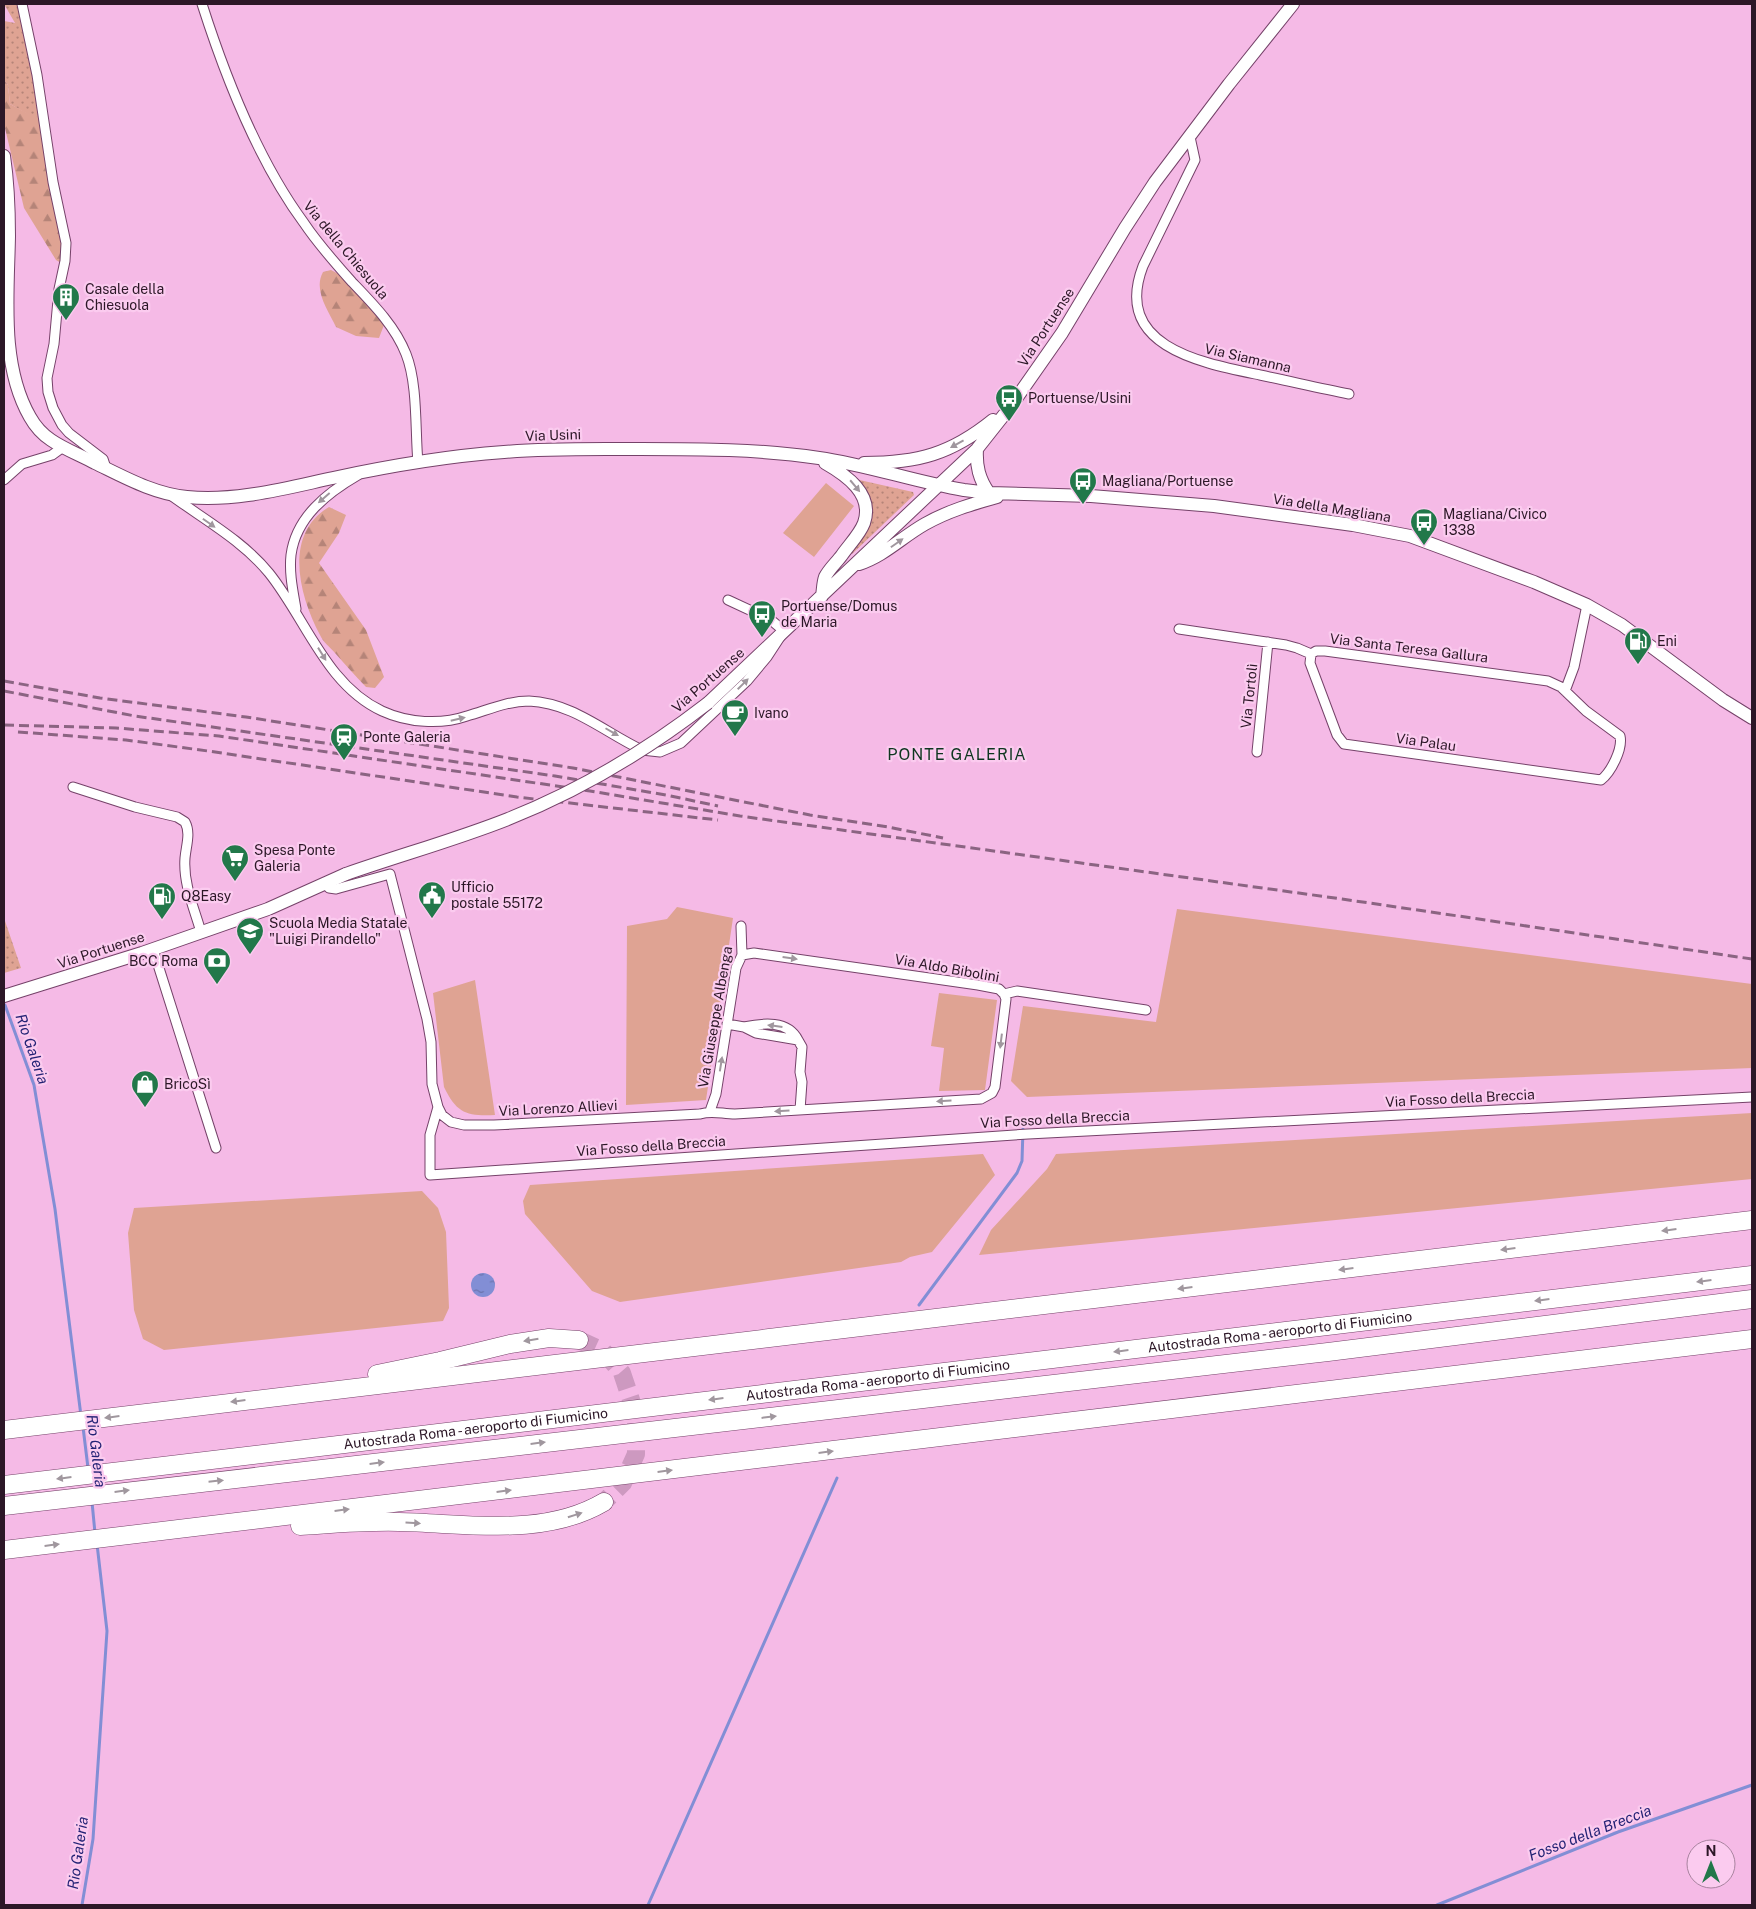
<svg xmlns="http://www.w3.org/2000/svg" width="1756" height="1909" font-family="'Public Sans',sans-serif">
<style>
.grass{fill:url(#grass-dots)}
.forest{fill:url(#forest-firs)}
.park{fill:#dfa393}
.water{fill:url(#water-ripples)}
.lines{fill:none;stroke-linecap:round;stroke-linejoin:round}
.stream{stroke:#828ed5;stroke-width:3}
.highway-tunnel{stroke:#cd99c0;stroke-width:18;stroke-dasharray:18 9;stroke-linecap:butt}
.street-casing{stroke:#754269;stroke-width:11}
.secondary-casing{stroke:#754269;stroke-width:14}
.highway-casing{stroke:#754269;stroke-width:19}
.street{stroke:#fff;stroke-width:9}
.secondary{stroke:#fff;stroke-width:12}
.highway{stroke:#fff;stroke-width:18}
.rail{stroke:#8b6482;stroke-width:3;stroke-dasharray:10 5;stroke-linecap:butt}
.secondary-bridge-casing{stroke:#754269;stroke-width:14;stroke-linecap:butt}
.secondary-bridge{stroke:#fff;stroke-width:12}
.oneway{fill:#a0979e}
.labels{text-anchor:middle;stroke-width:4.5;stroke-linejoin:round;paint-order:stroke}
.street-label{font-size:14px;fill:#2c1727;stroke:#fbcbef}
.poi-label{font-size:14px;fill:#2c1727;stroke:#fbcbef;text-anchor:start}
.water-label{font-size:15px;font-style:italic;fill:#242375;stroke:#fbcbef}
.quarter-label{font-size:16px;letter-spacing:1px;fill:#0e3620;stroke:#fbcbef}
</style>
<defs>
<pattern id="grass-dots" width="8" height="8" patternUnits="userSpaceOnUse" patternTransform="scale(1.25)"><rect width="8" height="8" fill="#dfa393"/><path d="M2 2h.1M6 6h.1" fill="none" stroke="#b58478" stroke-width="1.8" stroke-linecap="round"/></pattern>
<pattern id="forest-firs" width="22" height="20" patternUnits="userSpaceOnUse" patternTransform="scale(1.25)"><rect width="22" height="20" fill="#dfa393"/><path d="M5 1l3.5 6h-7zM16 11l3.5 6h-7z" fill="#b58478"/></pattern>
<pattern id="water-ripples" width="26" height="14" patternUnits="userSpaceOnUse" patternTransform="scale(1.25)"><rect width="26" height="14" fill="#828ed5"/><path d="M2 4q2-2 4 0t4 0M15 11q2-2 4 0t4 0" fill="none" stroke="#6b73ad"/></pattern>
</defs>
<rect width="100%" height="100%" fill="#f5bae6"/>
<path class="grass" d="M4 4H19L40 111 36 119 10 104 8 85 4 80V21L15 23Z
M855 479 913 492 914 495 852 554 850 553C856 540 874 512 870 498 867 490 860 485 855 479Z
M4 918 21 968 4 973Z"/>
<path class="forest" d="M4 80 8 85 10 104 36 118 40 111 64 254 61 263 56 260 24 208 4 124Z
M331 270C351 279 375 305 384 325L379 338 356 336 336 327C328 310 313 290 323 272Z
M329 507 346 515 339 533 319 563 366 630 384 677 375 688 366 687C355 676 345 664 335 653 330 647 323 642 320 635 299 596 283 534 329 507Z"/>
<path class="park" d="M826 483 854 506 814 557 783 533Z
M677 907 733 918 706 1100 626 1105 627 926 667 919Z
M1177 909 1752 984V1068L1027 1097 1011 1081 1023 1006 1156 1022Z
M475 980 495 1115C467 1116 457 1114 444 1087L433 993Z
M939 993 997 1000 985 1090 939 1091 944 1048 931 1046Z
M1752 1113V1179L979 1255 991 1230 1047 1169 1056 1154Z
M983 1154 995 1175 932 1252 910 1257 901 1262 620 1302 592 1291 525 1214 523 1201 530 1185Z
M422 1191 438 1208 446 1232 449 1308 443 1321 164 1350 143 1339 134 1310 128 1233 134 1208Z"/>
<path class="water" d="M471 1285a12 12 0 1 1 24 0a12 12 0 1 1-24 0Z"/>
<g class="lines">
<path class="stream" d="M5 1005 34 1085 55 1209 81 1416
M919 1305 1017 1173 1022 1161 1023 1129
M83 1427 88 1468
M92 1502 95 1533
M82 1905 93 1839 107 1631 97 1544
M648 1905 837 1478
M1437 1905 1618 1832 1752 1785"/>
<path class="highway-tunnel" d="M579 1340 603 1351 622 1373 636 1415V1454L623 1483 604 1502"/>
<g class="street-casing">
<path id="street" d="M22 4 37 75 53 182 66 243 65 261 59 289 54 344 47 378 48 392 53 408 62 425 69 433 103 459 106 468
M202 4C225 76 259 162 304 223 318 244 335 263 352 282 373 304 395 326 406 354 418 384 415 431 418 463
M1190 137 1195 160 1143 266C1112 347 1202 363 1260 375 1289 381 1319 388 1349 394
M4 480 22 464 52 455 63 447
M172 496C205 520 243 541 269 573 306 619 326 685 382 711 408 723 441 725 467 716 488 710 507 701 529 701 573 703 604 732 642 750L660 752 681 743 747 681 767 657 784 631 771 620 728 600
M296 609C293 591 289 573 291 555 296 517 327 493 358 475
M1179 629 1286 645 1297 648 1311 654
M1316 651H1325L1548 681 1561 687 1586 711 1620 736C1623 749 1611 772 1601 780L1344 744 1337 735 1310 663 1311 654Z
M1565 691 1574 667 1587 605
M1257 752 1268 642
M73 787 135 807 177 817 185 822C191 833 186 846 185 858 183 883 194 908 201 932
M326 884 329 888 336 889 390 874 427 1019 431 1042 432 1084 438 1107 442 1115 451 1122 464 1125H494L700 1114C712 1110 722 1114 735 1114L981 1099 992 1093 995 1087 1006 999 1004 994
M153 949 216 1148
M742 955 754 953 978 985 999 989 1004 994
M1004 994 1017 991 1146 1010
M727 1024 744 1027 756 1033 798 1040C788 1020 763 1023 744 1027
M798 1040 802 1047 800 1072 802 1082 800 1110
M438 1107 430 1135V1175L1028 1134 1752 1097
M710 1111 716 1094 736 968 742 955 741 926"/>
</g>
<g class="secondary-casing">
<path id="secondary" d="M4 156C8 183 9 209 9 236 8 295 0 365 30 417 35 426 42 434 51 440 64 449 80 455 95 463 124 477 154 494 187 497 235 502 286 488 333 478 389 466 447 456 504 452 549 448 595 449 640 449 700 449 759 449 819 458 868 465 915 482 964 490L989 493 1091 496 1214 506 1353 525 1410 536 1534 582 1587 605 1622 625 1723 700 1752 718
M977 449C976 466 979 479 989 493
M864 463C918 463 951 454 993 420
M859 564C884 556 902 537 925 524 948 511 972 504 997 497
M822 596C823 590 823 582 825 577 829 569 837 562 842 555 849 545 860 534 864 523 874 494 846 475 825 463
M708 703 977 449 1011 406 1062 333 1125 228 1155 182 1229 84 1293 4
M4 996 142 953 268 909 346 874"/>
</g>
<g class="highway-casing">
<g id="highway">
<path d="M377 1374 440 1361 510 1344 549 1338 579 1340"/>
<path d="M4 1430 1752 1220"/>
<path id="s1" d="M4 1485 1752 1275"/>
<path d="M4 1506 1328 1352 1752 1299"/>
<path d="M300 1526C333 1524 366 1521 399 1522 466 1523 543 1538 604 1502"/>
<path d="M4 1550 1752 1339"/>
</g>
</g>
<use href="#street" class="street"/>
<use href="#secondary" class="secondary"/>
<use href="#highway" class="highway"/>
<path class="rail" d="M4 681 100 698 246 717 573 768 810 815 888 827 943 838
M4 691 135 716 555 776 666 795 718 806
M4 725 116 728 219 736 590 791 740 816 1342 899 1752 959
M18 732 126 740 208 751 517 797 718 820"/>
<g class="secondary-bridge-casing">
<path id="secondary-bridge" d="M346 874C400 855 455 840 508 819 581 790 646 751 708 703"/>
</g>
<use href="#secondary-bridge" class="secondary-bridge"/>
</g>
<defs><path id="oneway-solid" d="M-6-.8H1V-3.2L6.5 0L1 3.2V.8H-6Z" transform="scale(1.25)"/></defs>
<g class="oneway">
<use href="#oneway-solid" transform="translate(957 444) rotate(151)"/>
<use href="#oneway-solid" transform="translate(855 486) rotate(50)"/>
<use href="#oneway-solid" transform="translate(324 498) rotate(139)"/>
<use href="#oneway-solid" transform="translate(209 523) rotate(35)"/>
<use href="#oneway-solid" transform="translate(897 543) rotate(-35)"/>
<use href="#oneway-solid" transform="translate(322 654) rotate(58)"/>
<use href="#oneway-solid" transform="translate(743 684) rotate(-45)"/>
<use href="#oneway-solid" transform="translate(458 719) rotate(-13)"/>
<use href="#oneway-solid" transform="translate(612 732) rotate(30)"/>
<use href="#oneway-solid" transform="translate(790 958) rotate(8)"/>
<use href="#oneway-solid" transform="translate(775 1026) rotate(-173)"/>
<use href="#oneway-solid" transform="translate(1001 1041) rotate(97)"/>
<use href="#oneway-solid" transform="translate(721 1064) rotate(-81)"/>
<use href="#oneway-solid" transform="translate(944 1101) rotate(177)"/>
<use href="#oneway-solid" transform="translate(782 1111) rotate(177)"/>
<use href="#oneway-solid" transform="translate(1669 1230) rotate(173)"/>
<use href="#oneway-solid" transform="translate(1508 1249) rotate(173)"/>
<use href="#oneway-solid" transform="translate(1346 1269) rotate(173)"/>
<use href="#oneway-solid" transform="translate(1704 1281) rotate(173)"/>
<use href="#oneway-solid" transform="translate(1185 1288) rotate(173)"/>
<use href="#oneway-solid" transform="translate(1542 1300) rotate(173)"/>
<use href="#oneway-solid" transform="translate(531 1340) rotate(171)"/>
<use href="#oneway-solid" transform="translate(1121 1351) rotate(173)"/>
<use href="#oneway-solid" transform="translate(716 1399) rotate(173)"/>
<use href="#oneway-solid" transform="translate(238 1401) rotate(173)"/>
<use href="#oneway-solid" transform="translate(112 1417) rotate(173)"/>
<use href="#oneway-solid" transform="translate(769 1417) rotate(-7)"/>
<use href="#oneway-solid" transform="translate(538 1443) rotate(-7)"/>
<use href="#oneway-solid" transform="translate(826 1452) rotate(-7)"/>
<use href="#oneway-solid" transform="translate(377 1463) rotate(-7)"/>
<use href="#oneway-solid" transform="translate(665 1471) rotate(-7)"/>
<use href="#oneway-solid" transform="translate(64 1478) rotate(173)"/>
<use href="#oneway-solid" transform="translate(216 1481) rotate(-6)"/>
<use href="#oneway-solid" transform="translate(122 1491) rotate(-7)"/>
<use href="#oneway-solid" transform="translate(504 1491) rotate(-7)"/>
<use href="#oneway-solid" transform="translate(342 1510) rotate(-7)"/>
<use href="#oneway-solid" transform="translate(575 1515) rotate(-18)"/>
<use href="#oneway-solid" transform="translate(413 1523) rotate(3)"/>
<use href="#oneway-solid" transform="translate(52 1545) rotate(-7)"/>
</g>
<defs>
<g id="building-pin" transform="scale(1.4375)"><path d="M0 17L-7.5 6A9.5 9.5 0 1 1 7.5 6Z" fill="#22784a" stroke="#fbcbef"/><path d="M-4-6H4V6H1V3H-1V6H-4ZM-2.5-4.3h1.7v1.8h-1.7ZM.8-4.3h1.7v1.8H.8ZM-2.5-1h1.7V.8h-1.7ZM.8-1h1.7V.8H.8Z" fill="#fff"/></g>
<g id="bus-pin" transform="scale(1.4375)"><path d="M0 17L-7.5 6A9.5 9.5 0 1 1 7.5 6Z" fill="#22784a" stroke="#fbcbef"/><path d="M-5-6H5V4H4V6H2V4H-2V6H-4V4H-5ZM-3.5-4V0h7V-4ZM-3.5 1.2v1.5H-2V1.2ZM2 1.2v1.5H3.5V1.2Z" fill="#fff"/></g>
<g id="fuel-pin" transform="scale(1.4375)"><path d="M0 17L-7.5 6A9.5 9.5 0 1 1 7.5 6Z" fill="#22784a" stroke="#fbcbef"/><path d="M-5.5-6h7V0h2V4h1.3V-2.5L3-4.5l.8-.8L6-3V5H2.5V1h-1V6h-7ZM-4.2-4.7v3.2H.2V-4.7Z" fill="#fff"/></g>
<g id="cafe-pin" transform="scale(1.4375)"><path d="M0 17L-7.5 6A9.5 9.5 0 1 1 7.5 6Z" fill="#22784a" stroke="#fbcbef"/><path d="M-5.5-4.5H6V0H3Q3 3.5 0 3.5H-2.5Q-5.5 3.5-5.5 0ZM3-3.2v2h1.7v-2ZM-6 4.5H4V6H-6Z" fill="#fff"/></g>
<g id="station-pin" transform="scale(1.4375)"><path d="M0 17L-7.5 6A9.5 9.5 0 1 1 7.5 6Z" fill="#22784a" stroke="#fbcbef"/><path d="M-3-6H3Q5-6 5-4V2Q5 4 3 4L4.5 6H3L1.5 4h-3L-3 6H-4.5L-3 4Q-5 4-5 2V-4Q-5-6-3-6ZM-3.5-4v3h7v-3ZM-3.5 1v1.5H-2V1ZM2 1v1.5H3.5V1Z" fill="#fff"/></g>
<g id="supermarket-pin" transform="scale(1.4375)"><path d="M0 17L-7.5 6A9.5 9.5 0 1 1 7.5 6Z" fill="#22784a" stroke="#fbcbef"/><path d="M-6-5.5h2.5l.6 2H6L4.5 2H-2.5L-4.4-4H-6ZM-1.5 3.2a1.3 1.3 0 1 0 .1 0ZM3 3.2a1.3 1.3 0 1 0 .1 0Z" fill="#fff"/></g>
<g id="civic-pin" transform="scale(1.4375)"><path d="M0 17L-7.5 6A9.5 9.5 0 1 1 7.5 6Z" fill="#22784a" stroke="#fbcbef"/><path d="M-.6-6.5H3V-4.5H.6V-3L4-1V1h2V6H-6V1h2V-1L-.6-3ZM-1.2 2.5V6h2.4V2.5Z" fill="#fff"/></g>
<g id="school-pin" transform="scale(1.4375)"><path d="M0 17L-7.5 6A9.5 9.5 0 1 1 7.5 6Z" fill="#22784a" stroke="#fbcbef"/><path d="M0-5L7-2L0 1L-7-2ZM-4 1L0 2.5L4 1V4Q0 6-4 4Z" fill="#fff"/></g>
<g id="bank-pin" transform="scale(1.4375)"><path d="M0 17L-7.5 6A9.5 9.5 0 1 1 7.5 6Z" fill="#22784a" stroke="#fbcbef"/><path d="M-6-4H6V4H-6ZM0-2.3a2.3 2.3 0 1 0 0 4.6a2.3 2.3 0 1 0 0-4.6Z" fill="#fff"/></g>
<g id="shop-pin" transform="scale(1.4375)"><path d="M0 17L-7.5 6A9.5 9.5 0 1 1 7.5 6Z" fill="#22784a" stroke="#fbcbef"/><path d="M-5-2.5h2.3a2.7 3.5 0 0 1 5.4 0H5L5.5 6h-11ZM-1.5-2.5h3a1.5 2.3 0 0 0-3 0Z" fill="#fff"/></g>
</defs>
<g fill-rule="evenodd">
<use href="#building-pin" x="66" y="297"/>
<use href="#bus-pin" x="1009" y="398"/>
<use href="#bus-pin" x="1083" y="481"/>
<use href="#bus-pin" x="1424" y="522"/>
<use href="#bus-pin" x="762" y="614"/>
<use href="#fuel-pin" x="1638" y="641"/>
<use href="#cafe-pin" x="735" y="713"/>
<use href="#station-pin" x="344" y="737"/>
<use href="#supermarket-pin" x="235" y="858"/>
<use href="#civic-pin" x="432" y="895"/>
<use href="#fuel-pin" x="162" y="896"/>
<use href="#school-pin" x="250" y="931"/>
<use href="#bank-pin" x="217" y="961"/>
<use href="#shop-pin" x="145" y="1084"/>
</g>
<g class="labels">
<g class="street-label">
<text transform="translate(346 250) rotate(50)" y="5">Via della Chiesuola</text>
<text transform="translate(1046 327) rotate(-57)" y="5">Via Portuense</text>
<text transform="translate(1248 358) rotate(13)" y="5">Via Siamanna</text>
<text transform="translate(553 435) rotate(-2)" y="5">Via Usini</text>
<text transform="translate(1332 508) rotate(9)" y="5">Via della Magliana</text>
<text transform="translate(1409 648) rotate(7)" y="5">Via Santa Teresa Gallura</text>
<text transform="translate(708 680) rotate(-41)" y="5">Via Portuense</text>
<text transform="translate(1249 696) rotate(-84)" y="5">Via Tortolì</text>
<text transform="translate(1426 742) rotate(8)" y="5">Via Palau</text>
<text transform="translate(101 950) rotate(-18)" y="5">Via Portuense</text>
<text transform="translate(947 968) rotate(10)" y="5">Via Aldo Bibolini</text>
<text transform="translate(715 1017) rotate(-80)" y="5">Via Giuseppe Albenga</text>
<text transform="translate(1460 1098) rotate(-3)" y="5">Via Fosso della Breccia</text>
<text transform="translate(558 1108) rotate(-3)" y="5">Via Lorenzo Allievi</text>
<text transform="translate(1055 1119) rotate(-3)" y="5">Via Fosso della Breccia</text>
<text transform="translate(651 1146) rotate(-4)" y="5">Via Fosso della Breccia</text>
<text dy="5" stroke="none"><textPath href="#s1" startOffset="1285">Autostrada Roma - aeroporto di Fiumicino</textPath></text>
<text dy="5" stroke="none"><textPath href="#s1" startOffset="880">Autostrada Roma - aeroporto di Fiumicino</textPath></text>
<text dy="5" stroke="none"><textPath href="#s1" startOffset="475">Autostrada Roma - aeroporto di Fiumicino</textPath></text>
</g>
<g class="poi-label">
<text x="85" y="294">Casale della<tspan x="85" dy="16">Chiesuola</tspan></text>
<text x="1028" y="403">Portuense/Usini</text>
<text x="1102" y="486">Magliana/Portuense</text>
<text x="1443" y="519">Magliana/Civico<tspan x="1443" dy="16">1338</tspan></text>
<text x="781" y="611">Portuense/Domus<tspan x="781" dy="16">de Maria</tspan></text>
<text x="1657" y="646">Eni</text>
<text x="754" y="718">Ivano</text>
<text x="363" y="742">Ponte Galeria</text>
<text x="254" y="855">Spesa Ponte<tspan x="254" dy="16">Galeria</tspan></text>
<text x="451" y="892">Ufficio<tspan x="451" dy="16">postale 55172</tspan></text>
<text x="181" y="901">Q8Easy</text>
<text x="269" y="928">Scuola Media Statale<tspan x="269" dy="16">"Luigi Pirandello"</tspan></text>
<text x="198" y="966" text-anchor="end">BCC Roma</text>
<text x="164" y="1089">BricoSì</text>
</g>
<g class="water-label">
<text transform="translate(32 1049) rotate(71)" y="5">Rio Galeria</text>
<text transform="translate(96 1451) rotate(83)" y="5">Rio Galeria</text>
<text transform="translate(1590 1833) rotate(-21)" y="5">Fosso della Breccia</text>
<text transform="translate(78 1853) rotate(-82)" y="5">Rio Galeria</text>
</g>
<g class="quarter-label">
<text x="957" y="760">PONTE GALERIA</text>
</g>
</g>
<rect width="1756" height="1909" fill="none" stroke="#2c1727" stroke-width="10"/>
<g transform="translate(1711 1864)"><circle r="24" fill="#fbcbef" stroke="#a8839f"/>
<path d="M0-4L9 19L0 12L-9 19Z" fill="#22784a"/>
<text y="-8" font-size="14" font-weight="bold" text-anchor="middle" fill="#2c1727">N</text>
</g>
</svg>
